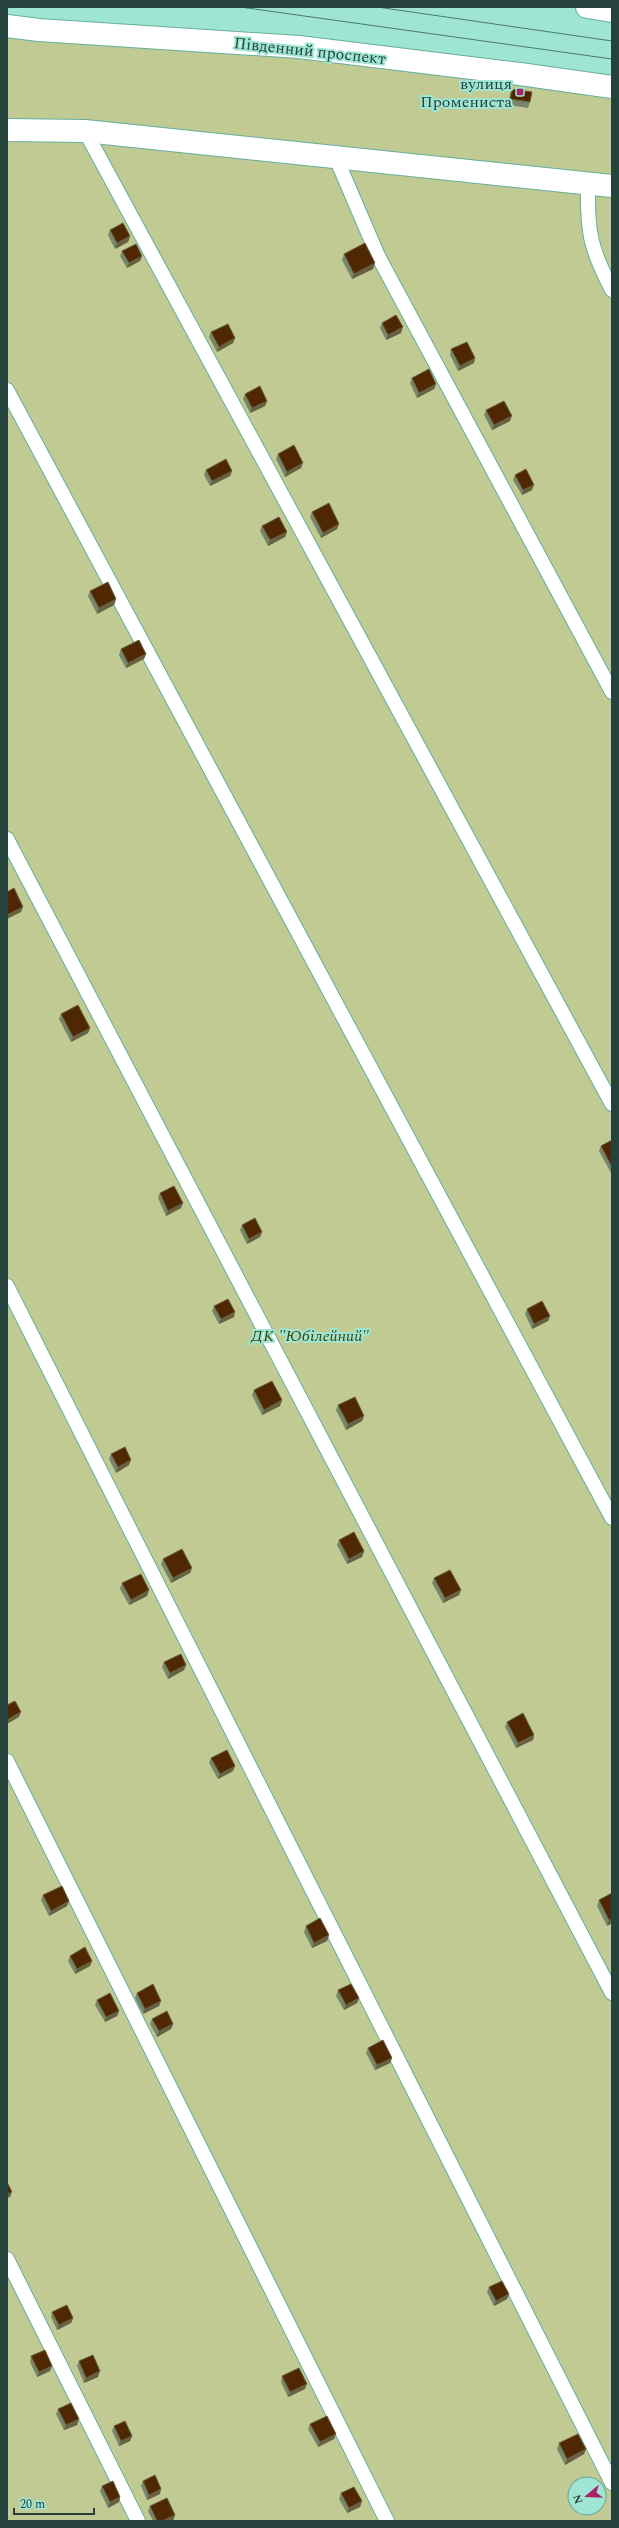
<svg xmlns="http://www.w3.org/2000/svg" width="619" height="2528" font-family="Spectral,serif">
<style>
.green{fill:#c0ca92;fill-rule:evenodd}
.lines{fill:none;stroke-linecap:round;stroke-linejoin:round}
.service-casing{stroke:#67ae9d;stroke-width:16}
.minor-casing{stroke:#67ae9d;stroke-width:24}
.secondary-casing{stroke:#67ae9d;stroke-width:24}
.service{stroke:#fff;stroke-width:14}
.minor{stroke:#fff;stroke-width:22}
.secondary{stroke:#fff;stroke-width:22}
.tram{stroke:#4d796e;stroke-width:1}
.wall{fill:#76866a}
.shaded-wall{fill:#676041}
.building{fill:#4f2702;stroke:#676041}
.poi-dot{fill:#aa2165;stroke:#9ee5d3;stroke-width:1.5}
.labels{text-anchor:middle;stroke-width:4;stroke-linejoin:round;paint-order:stroke}
.street-label{font-size:16px;fill:#25433c;stroke:#9ee5d3}
.poi-label{font-size:16px;fill:#25433c;stroke:#9ee5d3;text-anchor:end}
.park-label{font-size:16px;font-style:italic;fill:#3c4304;stroke:#9ee5d3}
</style>
<rect width="100%" height="100%" fill="#9ee5d3"/>
<path class="green" d="M7 26 612 87V2521H7ZM575 2484H599V2508H575Z"/>
<g class="lines">
<g class="service-casing">
<path id="service" d="M85 131 612 1104
M336 158 378 256 612 692
M588 184C587 231 590 248 612 290
M7 390 612 1518
M7 839 612 1993
M7 1286 612 2483
M7 1761 387 2521
M7 2259 138 2521"/>
</g>
<g class="minor-casing">
<path id="minor" d="M7 130 85 131 612 186"/>
</g>
<g class="secondary-casing">
<path id="secondary" d="M587 7 612 11
M7 26 39 30 299 47 520 74 612 87"/>
</g>
<use href="#service" class="service"/>
<use href="#minor" class="minor"/>
<use href="#secondary" class="secondary"/>
<path class="tram" d="M240 7 612 59
M377 7 612 41"/>
</g>
<path class="wall" d="M512 89 530 102 528 108 508 105 510 94Z
M110 230 130 236 128 242 115 249 108 235Z
M122 251 142 256 140 261 127 268 120 256Z
M344 254 375 263 373 269 352 279 342 260Z
M382 323 401 333 386 340 380 328Z
M211 332 235 338 233 343 217 352 209 337Z
M451 349 475 358 474 363 458 371 450 355Z
M412 378 436 384 434 389 417 398 410 383Z
M245 394 267 401 265 406 250 413 243 399Z
M486 410 510 421 492 430 484 415Z
M278 454 301 468 285 477 276 459Z
M206 470 232 471 230 476 210 486 204 475Z
M515 475 532 490 522 495 513 480Z
M312 512 339 524 337 529 321 538 310 517Z
M262 526 287 532 285 537 268 546 260 531Z
M90 591 116 599 114 605 97 614 88 596Z
M121 649 146 654 144 659 126 668 119 655Z
M61 1014 90 1028 88 1033 71 1042 59 1019Z
M612 1140V1172L611 1173 599 1151 601 1146Z
M160 1193 183 1203 181 1208 166 1216 158 1198Z
M242 1225 262 1232 260 1237 247 1244 240 1230Z
M214 1306 234 1317 219 1324 212 1311Z
M527 1309 550 1316 548 1321 532 1329 525 1314Z
M254 1390 282 1400 280 1406 262 1415 252 1395Z
M338 1405 364 1416 362 1421 346 1430 336 1410Z
M111 1454 129 1465 116 1473 109 1459Z
M339 1540 364 1551 362 1557 347 1564 337 1545Z
M163 1559 192 1568 190 1573 171 1583 161 1564Z
M434 1578 459 1595 443 1603 432 1583Z
M122 1583 149 1590 147 1596 129 1605 120 1589Z
M164 1662 186 1665 184 1670 168 1679 162 1667Z
M507 1722 534 1735 533 1740 516 1748 505 1727Z
M211 1758 235 1766 233 1771 218 1779 209 1763Z
M612 1893V1923L607 1926 597 1906 599 1900Z
M43 1895 69 1901 67 1906 49 1916 41 1900Z
M306 1926 329 1935 327 1941 312 1948 304 1932Z
M70 1956 92 1961 90 1966 75 1974 68 1961Z
M338 1990 359 1998 357 2003 344 2010 336 1996Z
M137 1993 159 2006 143 2014 135 1998Z
M97 2000 119 2011 117 2016 105 2022 95 2005Z
M152 2019 173 2024 171 2029 157 2037 150 2024Z
M368 2048 392 2058 390 2063 375 2070 366 2053Z
M489 2287 507 2299 494 2306 487 2292Z
M52 2312 73 2318 71 2323 57 2330 51 2317Z
M31 2356 52 2366 50 2371 37 2377 30 2362Z
M79 2361 98 2377 84 2383 77 2366Z
M282 2376 305 2389 288 2397 281 2382Z
M58 2409 77 2425 64 2430 56 2414Z
M310 2424 336 2434 334 2439 318 2447 308 2429Z
M114 2426 132 2436 130 2441 119 2446 112 2431Z
M559 2443 586 2449 584 2454 565 2465 557 2449Z
M143 2481 160 2494 147 2500 141 2486Z
M102 2486 120 2497 119 2502 108 2508 100 2491Z
M341 2493 362 2501 360 2507 347 2513 339 2499Z
M150 2506 175 2515 173 2521H153L148 2511Z"/>
<path class="shaded-wall" d="M130 236 128 242 115 249 117 243Z
M142 256 140 261 127 268 129 263Z
M375 263 373 269 352 279 354 274Z
M403 327 401 333 386 340 388 335Z
M235 338 233 343 217 352 219 347Z
M475 358 474 363 458 371 460 366Z
M436 384 434 389 417 398 419 393Z
M267 401 265 406 250 413 252 408Z
M512 416 510 421 492 430 494 425Z
M303 463 301 468 285 477 287 472Z
M232 471 230 476 210 486 212 481Z
M534 485 532 490 522 495 523 490Z
M339 524 337 529 321 538 323 533Z
M287 532 285 537 268 546 270 540Z
M116 599 114 605 97 614 99 608Z
M146 654 144 659 126 668 128 663Z
M23 907 21 912 7 919V915Z
M90 1028 88 1033 71 1042 73 1037Z
M183 1203 181 1208 166 1216 168 1211Z
M262 1232 260 1237 247 1244 249 1239Z
M235 1312 234 1317 219 1324 221 1319Z
M550 1316 548 1321 532 1329 534 1324Z
M282 1400 280 1406 262 1415 264 1410Z
M364 1416 362 1421 346 1430 348 1424Z
M131 1460 129 1465 116 1473 118 1467Z
M364 1551 362 1557 347 1564 349 1559Z
M192 1568 190 1573 171 1583 173 1578Z
M149 1590 147 1596 129 1605 131 1600Z
M461 1590 459 1595 443 1603 445 1598Z
M186 1665 184 1670 168 1679 170 1673Z
M21 1712 19 1717 7 1724V1720Z
M534 1735 533 1740 516 1748 518 1743Z
M235 1766 233 1771 218 1779 220 1774Z
M69 1901 67 1906 49 1916 51 1911Z
M612 1919V1923L607 1926 609 1920Z
M329 1935 327 1941 312 1948 314 1943Z
M92 1961 90 1966 75 1974 77 1969Z
M359 1998 357 2003 344 2010 346 2005Z
M161 2001 159 2006 143 2014 145 2009Z
M119 2011 117 2016 105 2022 106 2017Z
M173 2024 171 2029 157 2037 159 2031Z
M392 2058 390 2063 375 2070 377 2065Z
M12 2192 10 2197 7 2198V2194Z
M509 2294 507 2299 494 2306 496 2301Z
M73 2318 71 2323 57 2330 59 2325Z
M52 2366 50 2371 37 2377 39 2372Z
M100 2371 98 2377 84 2383 86 2378Z
M307 2384 305 2389 288 2397 290 2392Z
M79 2419 77 2425 64 2430 66 2425Z
M336 2434 334 2439 318 2447 320 2442Z
M132 2436 130 2441 119 2446 121 2441Z
M586 2449 584 2454 565 2465 567 2459Z
M161 2489 160 2494 147 2500 149 2495Z
M120 2497 119 2502 108 2508 110 2502Z
M362 2501 360 2507 347 2513 349 2508Z
M175 2515 173 2521H162Z"/>
<path class="building" d="M512 89 532 92 530 102 510 99Z
M123 223 130 236 117 243 110 230Z
M365 243 375 263 354 274 344 254Z
M136 244 142 256 129 263 122 251Z
M396 315 403 327 388 335 382 323Z
M228 324 235 338 219 347 211 332Z
M467 342 475 358 460 366 451 349Z
M429 369 436 384 419 393 412 378Z
M260 386 267 401 252 408 245 394Z
M504 401 512 416 494 425 486 410Z
M294 445 303 463 287 472 278 454Z
M226 459 232 471 212 481 206 470Z
M526 469 534 485 523 490 515 475Z
M329 503 339 524 323 533 312 512Z
M279 517 287 532 270 540 262 526Z
M108 582 116 599 99 608 90 591Z
M139 640 146 654 128 663 121 649Z
M14 888 23 907 7 915V892Z
M78 1005 90 1028 73 1037 61 1014Z
M612 1140V1167L601 1146Z
M174 1186 183 1203 168 1211 160 1193Z
M255 1218 262 1232 249 1239 242 1225Z
M228 1299 235 1312 221 1319 214 1306Z
M542 1301 550 1316 534 1324 527 1309Z
M272 1381 282 1400 264 1410 254 1390Z
M355 1397 364 1416 348 1424 338 1405Z
M125 1447 131 1460 118 1467 111 1454Z
M354 1532 364 1551 349 1559 339 1540Z
M182 1549 192 1568 173 1578 163 1559Z
M450 1570 461 1590 445 1598 434 1578Z
M141 1574 149 1590 131 1600 122 1583Z
M181 1654 186 1665 170 1673 164 1662Z
M15 1701 21 1712 7 1720V1705Z
M523 1713 534 1735 518 1743 507 1722Z
M227 1750 235 1766 220 1774 211 1758Z
M62 1886 69 1901 51 1911 43 1895Z
M612 1893V1919L609 1920 599 1900Z
M320 1918 329 1935 314 1943 306 1926Z
M85 1947 92 1961 77 1969 70 1956Z
M153 1984 161 2001 145 2009 137 1993Z
M351 1984 359 1998 346 2005 338 1990Z
M110 1993 119 2011 106 2017 97 2000Z
M167 2011 173 2024 159 2031 152 2019Z
M383 2040 392 2058 377 2065 368 2048Z
M7 2182 12 2192 7 2194Z
M502 2281 509 2294 496 2301 489 2287Z
M67 2305 73 2318 59 2325 52 2312Z
M45 2350 52 2366 39 2372 31 2356Z
M93 2355 100 2371 86 2378 79 2361Z
M299 2368 307 2384 290 2392 282 2376Z
M71 2403 79 2419 66 2425 58 2409Z
M327 2416 336 2434 320 2442 310 2424Z
M125 2421 132 2436 121 2441 114 2426Z
M578 2434 586 2449 567 2459 559 2443Z
M155 2475 161 2489 149 2495 143 2481Z
M113 2481 120 2497 110 2502 102 2486Z
M354 2487 362 2501 349 2508 341 2493Z
M167 2498 175 2515 162 2521H157L150 2506Z"/>
<rect class="poi-dot" x="516" y="88" width="8" height="8" rx="2"/>
<g class="labels">
<g class="street-label">
<text transform="translate(310 50) rotate(6)" y="6">Південний проспект</text>
</g>
<g class="poi-label">
<text x="512" y="89">вулиця<tspan x="512" dy="18">Промениста</tspan></text>
</g>
<g class="park-label">
<text x="310" y="1341">ДК "Юбілейний"</text>
</g>
</g>
<rect width="619" height="2528" fill="none" stroke="#25433c" stroke-width="16"/>
<g transform="translate(587 2496) rotate(251)"><circle r="19" fill="#9ee5d3" stroke="#6ea497"/>
<path d="M0-3L7 15L0 10L-7 15Z" fill="#aa2165"/>
<text y="-6" font-size="11" font-weight="bold" text-anchor="middle" fill="#25433c">N</text>
</g>
<path d="M14 2508v6h80v-6" fill="none" stroke="#25433c" stroke-width="2"/>
<text x="20" y="2508" font-size="12" fill="#25433c" stroke="#9ee5d3" stroke-width="3" paint-order="stroke">20 m</text>
</svg>
